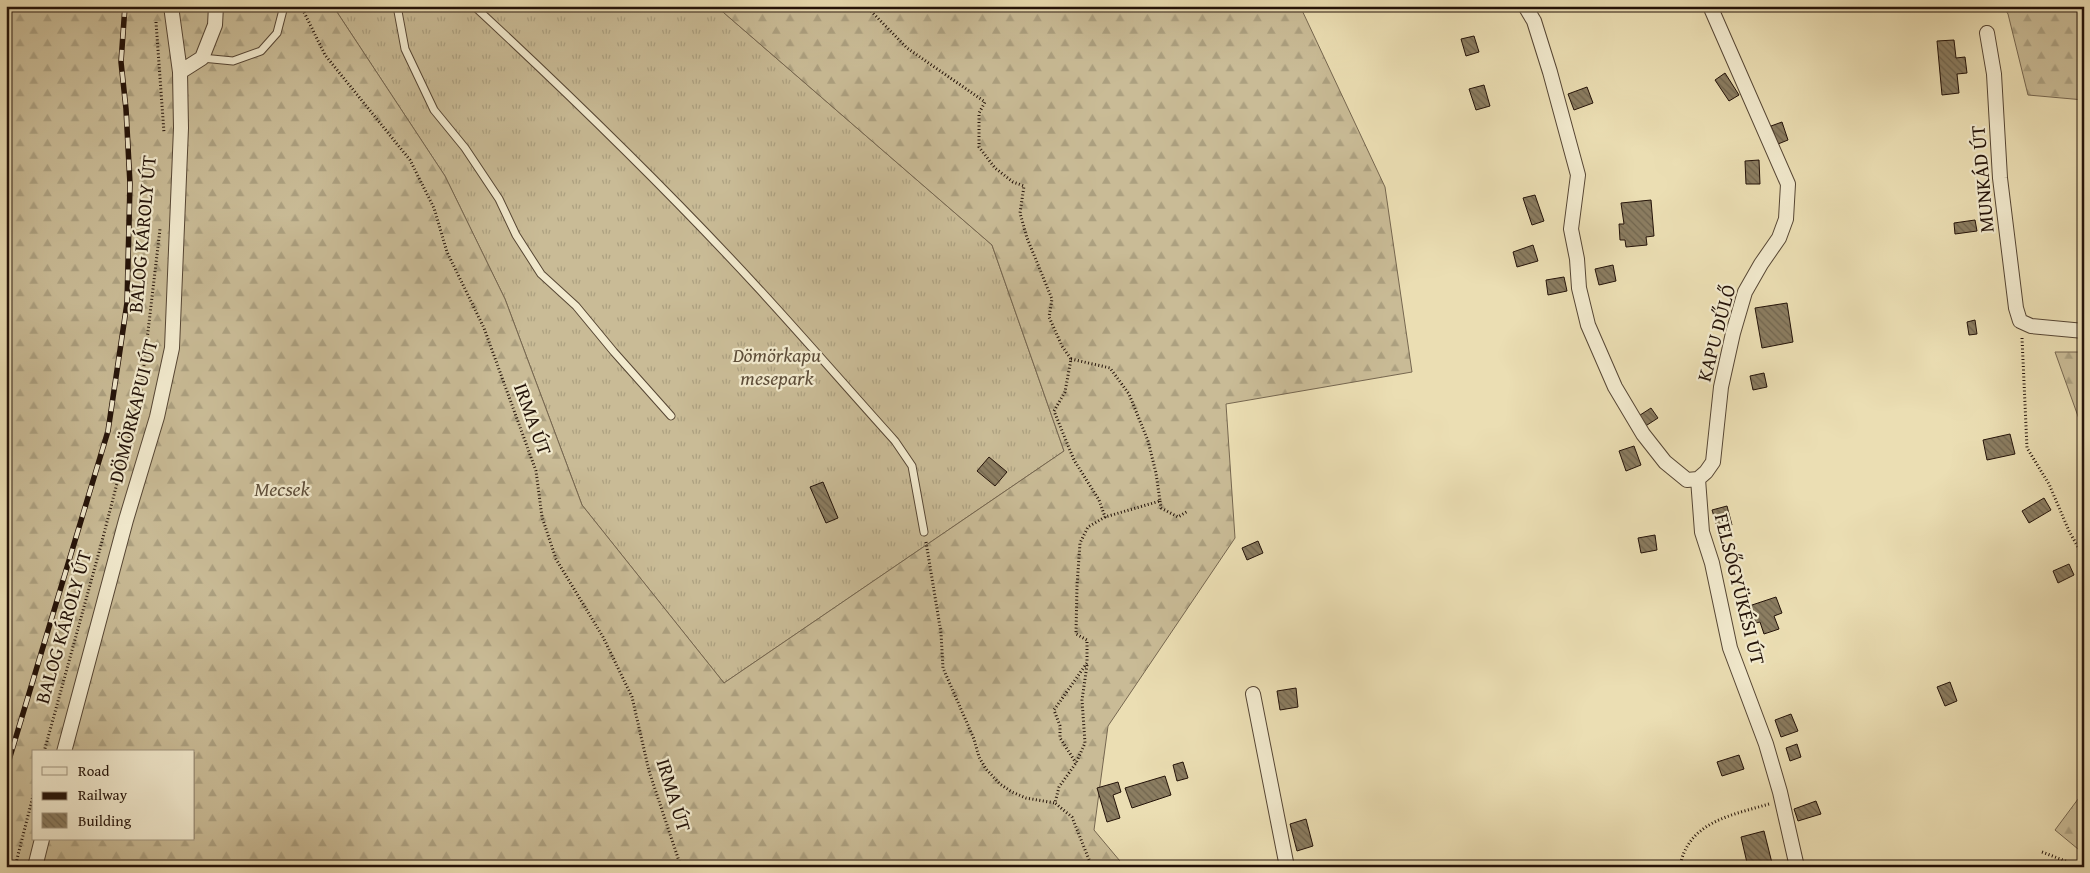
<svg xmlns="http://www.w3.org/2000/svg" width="2090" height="873" font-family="'Gentium Book Plus',serif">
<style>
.grass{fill:url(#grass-tufts);stroke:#766750}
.forest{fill:url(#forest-firs);stroke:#766750;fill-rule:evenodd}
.building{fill:url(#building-back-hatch);stroke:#241309}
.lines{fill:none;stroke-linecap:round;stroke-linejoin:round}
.service-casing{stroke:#564634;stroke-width:9}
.minor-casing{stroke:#564634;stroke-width:16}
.path{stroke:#241309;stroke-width:3;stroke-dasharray:1 2.5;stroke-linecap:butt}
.service{stroke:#f2eace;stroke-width:7}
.minor{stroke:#f2eace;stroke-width:14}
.rail-casing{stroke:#241309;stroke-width:5.5}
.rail{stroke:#f2eace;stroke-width:4;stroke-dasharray:11;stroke-linecap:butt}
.labels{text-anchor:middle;stroke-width:4.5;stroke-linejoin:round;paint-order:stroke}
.street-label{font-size:20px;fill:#241309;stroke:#f2eace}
.park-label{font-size:20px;font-style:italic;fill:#5e4e3a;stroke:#f2eace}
</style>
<defs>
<pattern id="grass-tufts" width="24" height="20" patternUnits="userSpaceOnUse" patternTransform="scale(1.25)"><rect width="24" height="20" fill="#c9bb96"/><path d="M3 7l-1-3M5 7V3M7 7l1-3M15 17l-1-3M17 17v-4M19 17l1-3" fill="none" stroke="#aca080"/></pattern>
<pattern id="forest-firs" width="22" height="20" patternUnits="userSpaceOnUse" patternTransform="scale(1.25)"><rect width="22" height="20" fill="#c9bb96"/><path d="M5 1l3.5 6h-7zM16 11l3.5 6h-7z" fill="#aca080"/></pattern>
<pattern id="building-back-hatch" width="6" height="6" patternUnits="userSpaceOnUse" patternTransform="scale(1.25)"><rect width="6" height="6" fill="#8b7d61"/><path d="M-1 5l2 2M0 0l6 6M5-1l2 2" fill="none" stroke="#71654e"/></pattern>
</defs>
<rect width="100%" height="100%" fill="#ebdeb3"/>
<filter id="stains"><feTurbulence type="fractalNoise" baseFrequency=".004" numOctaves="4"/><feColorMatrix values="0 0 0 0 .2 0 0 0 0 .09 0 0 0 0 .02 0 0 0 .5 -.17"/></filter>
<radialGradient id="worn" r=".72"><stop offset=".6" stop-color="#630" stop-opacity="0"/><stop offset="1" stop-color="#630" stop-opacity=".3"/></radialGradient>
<path class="grass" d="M333 6H716L992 245 1064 451 724 683 582 505 505 299 445 176Z"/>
<path class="forest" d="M6 6H333L445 176 505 299 582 505 724 683 1064 451 992 245 716 6H1300L1385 187 1412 372 1226 404 1235 538 1108 726 1094 830 1125 867H6ZM34 752H194V839H34Z
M2003 6H2084V100L2028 95 2008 14Z
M2055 352H2084V433Z
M2084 791V854L2055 830Z"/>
<path class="building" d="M1474 36 1479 52 1466 56 1461 39Z
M1954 40 1956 58 1965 57 1967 73 1957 74 1959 93 1942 95 1937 41Z
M1725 73 1739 95 1729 101 1715 80Z
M1484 85 1490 106 1476 110 1469 89Z
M1587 87 1593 103 1574 110 1568 94Z
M1782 122 1788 140 1778 144 1771 126Z
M1759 160 1760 184H1746L1745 161Z
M1535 195 1544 221 1532 225 1523 198Z
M1651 200 1654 236 1646 237 1647 245 1626 247 1625 240H1620L1619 224H1624L1621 203Z
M1975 220 1977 231 1955 234 1954 223Z
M1533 245 1538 261 1517 267 1513 252Z
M1613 265 1616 281 1599 285 1595 269Z
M1564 277 1567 291 1548 295 1546 280Z
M1787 303 1793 342 1762 348 1755 308Z
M1975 320 1977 334 1969 335 1967 322Z
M1764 373 1767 387 1753 390 1750 376Z
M1651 408 1658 418 1644 427 1637 417Z
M2010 434 2015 454 1987 460 1983 440Z
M1634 446 1641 465 1626 471 1619 451Z
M989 457 1007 472 995 486 977 471Z
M823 482 838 518 826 523 810 487Z
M2044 498 2051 510 2029 523 2022 511Z
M1727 506 1732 525 1718 530 1712 510Z
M1655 535 1657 550 1641 553 1638 538Z
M1258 541 1263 553 1247 560 1242 548Z
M2069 564 2074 575 2058 583 2053 571Z
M1776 597 1782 613 1774 616 1779 629 1764 634 1760 622 1756 623 1749 606Z
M1950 682 1957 701 1945 706 1937 687Z
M1296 688 1298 707 1280 710 1277 691Z
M1791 714 1798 731 1781 737 1775 720Z
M1797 744 1801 757 1790 761 1786 748Z
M1739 755 1744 769 1722 776 1717 762Z
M1183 762 1188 778 1177 781 1173 765Z
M1165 776 1171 795 1132 808 1125 788Z
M1118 782 1121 792 1113 795 1120 818 1107 822 1097 788Z
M1816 801 1821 814 1798 821 1794 809Z
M1306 819 1313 846 1297 851 1290 824Z
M1764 831 1773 867H1748L1741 837Z"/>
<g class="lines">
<g class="service-casing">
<path id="service" d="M397 6 405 49 434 110 465 148 499 199 516 235 541 274 576 306 614 352 671 416
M474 6C572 97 668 190 759 289 805 339 849 390 895 441L912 466 924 532
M202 58 233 61 261 51 277 33 284 6"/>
</g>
<g class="minor-casing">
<path id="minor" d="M1525 6 1534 21 1550 72 1578 175 1571 229 1577 259 1579 288 1588 325 1615 387 1643 434 1665 462 1687 480 1698 479 1702 532 1712 563 1730 648 1766 744 1780 792 1797 867
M1987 33 1994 74 2000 178 2016 308 2020 321 2031 326 2084 331
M180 72 202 58 215 25 216 6
M1698 479 1706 472 1713 462 1721 387 1733 333 1745 292 1761 264 1779 238 1786 219 1788 184 1710 6
M1253 694 1287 867
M64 752 126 520 157 417 172 348 181 128 180 72 171 6
M35 867 42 839"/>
</g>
<path class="path" d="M132 6V10L154 8
M301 6 325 55 410 160 434 208 447 252 484 328 536 471 542 517 556 559 603 637 632 697 649 771 681 867
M866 6 907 48 985 102 979 113V147L995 168 1013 182 1024 186 1020 213 1027 238 1052 299 1049 317 1062 346 1071 359 1065 392 1054 411 1074 460 1099 500 1105 517 1088 527 1080 543 1077 586 1076 634 1087 640V663L1054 710 1060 726V738L1076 763
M786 9V6
M156 22 164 133
M2022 338 2027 448 2049 484 2069 531 2084 558
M1071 359 1110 368 1129 394 1148 441 1156 473 1160 501 1105 517
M1160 501 1161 508 1178 517 1188 511
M926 542 941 633 943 668 974 739 979 757 986 769 1000 784 1012 792 1026 798 1055 803
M1087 665 1082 700 1085 743 1076 763 1059 787 1055 803 1072 817 1092 867
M44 752 101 545 141 391 160 229
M2042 852 2068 862 2073 867
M15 867 34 792
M1680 867C1687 822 1732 815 1769 804"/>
<use href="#service" class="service"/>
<use href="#minor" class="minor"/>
<g class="rail-casing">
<path id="rail" d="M6 770 108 431 127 303 130 184 126 109 121 62 125 6"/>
</g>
<use href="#rail" class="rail"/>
</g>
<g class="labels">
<g class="street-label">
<text transform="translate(1982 179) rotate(-95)" y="7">MUNKÁD ÚT</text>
<text transform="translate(142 234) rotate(-85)" y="7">BALOG KÁROLY ÚT</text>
<text transform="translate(1716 333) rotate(-75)" y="7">KAPU DŰLŐ</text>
<text transform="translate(133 411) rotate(-76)" y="7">DÖMÖRKAPUI ÚT</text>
<text transform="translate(533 419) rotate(70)" y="7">IRMA ÚT</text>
<text transform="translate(1740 589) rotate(76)" y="7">FELSŐGYÜKÉSI ÚT</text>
<text transform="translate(63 627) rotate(-74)" y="7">BALOG KÁROLY ÚT</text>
<text transform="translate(674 795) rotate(73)" y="7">IRMA ÚT</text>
</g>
<g class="park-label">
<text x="777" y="362">Dömörkapu<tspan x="777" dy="23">mesepark</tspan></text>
<text x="282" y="496">Mecsek</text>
</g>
</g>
<rect width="2090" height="873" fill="none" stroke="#ebdeb3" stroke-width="25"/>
<rect x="8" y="8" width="2075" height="858" fill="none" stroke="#241309" stroke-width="2.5"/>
<rect x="12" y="12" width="2065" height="848" fill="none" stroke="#241309"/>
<rect x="32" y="750" width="162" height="90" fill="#f2eace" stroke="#a0947f"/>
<rect x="42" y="767" width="25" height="8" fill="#f2eace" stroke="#a0947f"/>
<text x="78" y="776" font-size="15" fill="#241309">Road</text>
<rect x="42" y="792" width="25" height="8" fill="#241309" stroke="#a0947f"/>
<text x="78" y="800" font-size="15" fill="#241309">Railway</text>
<rect x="42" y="813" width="25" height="15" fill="url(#building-back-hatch)" stroke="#a0947f"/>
<text x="78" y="826" font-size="15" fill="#241309">Building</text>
<rect width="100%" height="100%" filter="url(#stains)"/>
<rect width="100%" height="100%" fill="url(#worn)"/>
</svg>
